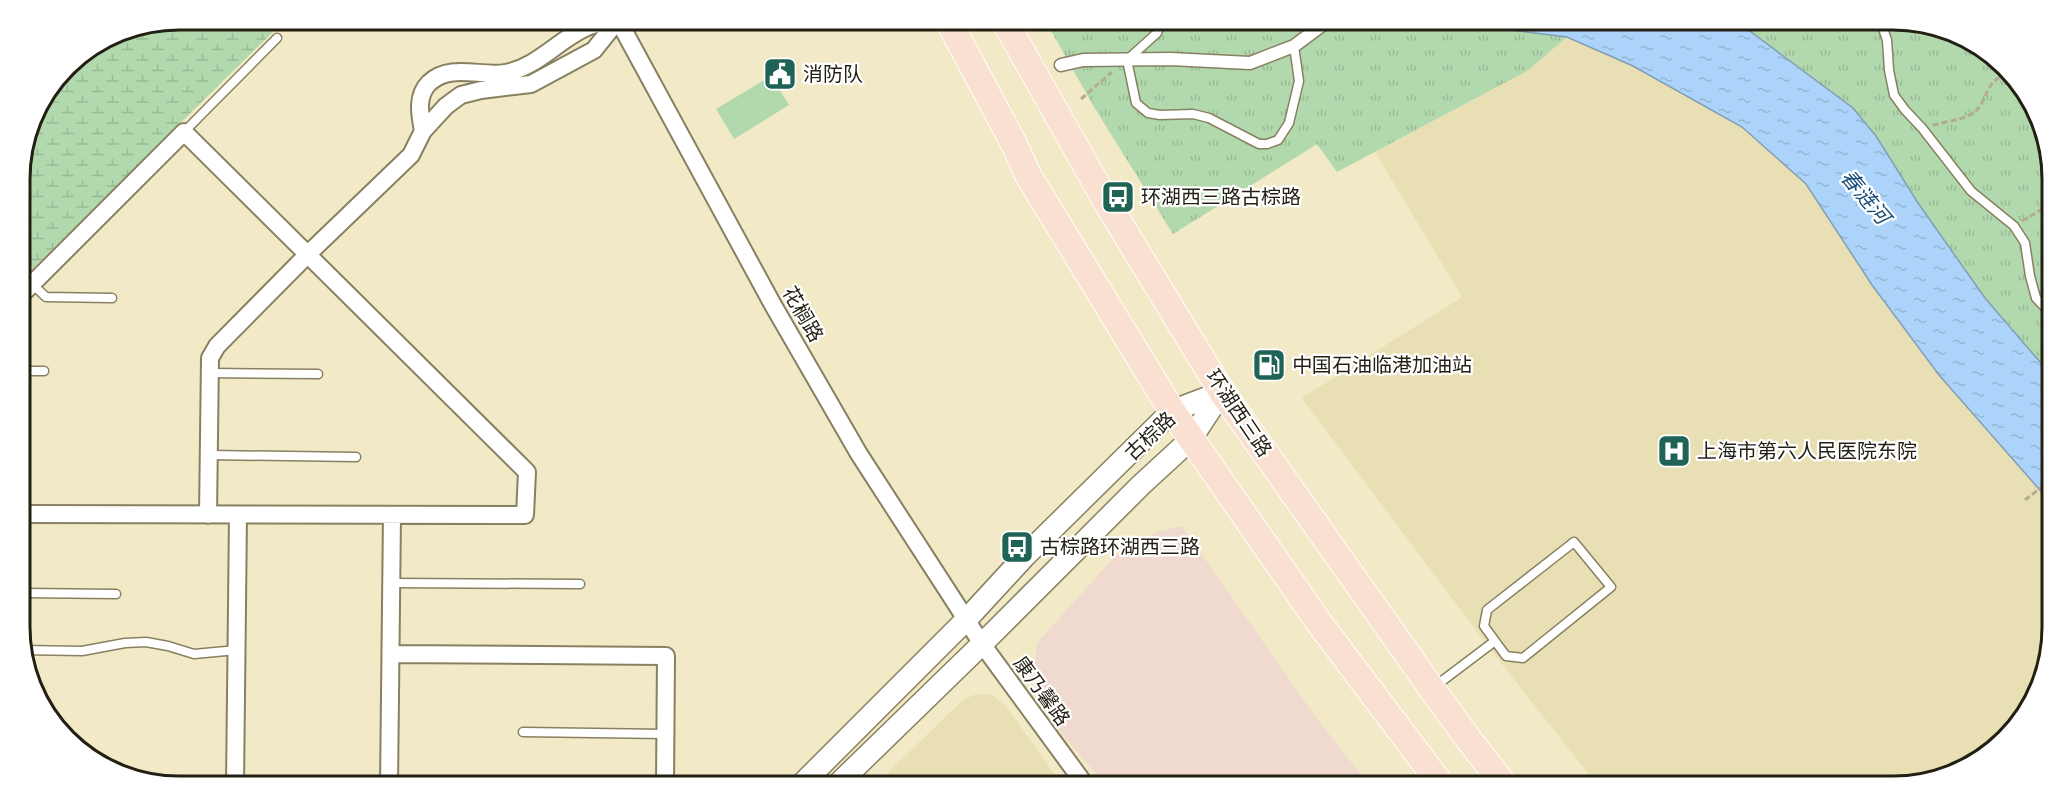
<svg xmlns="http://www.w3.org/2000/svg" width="2072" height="806" font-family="Karla,'Noto Sans SC',sans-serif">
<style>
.commercial{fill:#f0d9ce}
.built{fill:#e9dfb4}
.grass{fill:#b2d9ae}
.wetland{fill:url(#wetland-marsh)}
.park{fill:url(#park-tufts)}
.water{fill:url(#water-ripples);stroke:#839eb4;stroke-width:1.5}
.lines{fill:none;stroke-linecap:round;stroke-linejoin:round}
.service-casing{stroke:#888060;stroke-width:11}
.pedestrian-casing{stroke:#888060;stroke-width:15}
.minor-casing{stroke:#888060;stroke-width:20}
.tertiary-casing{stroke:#888060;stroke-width:24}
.primary-casing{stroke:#fff;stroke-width:28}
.path{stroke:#b3ac8f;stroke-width:3;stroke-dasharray:6 3;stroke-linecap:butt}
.service{stroke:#fff;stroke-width:8}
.pedestrian{stroke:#fff;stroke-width:12}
.minor{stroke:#fff;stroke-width:16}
.tertiary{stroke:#fff;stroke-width:21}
.primary{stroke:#fae0d1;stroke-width:26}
.labels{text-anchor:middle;stroke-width:4.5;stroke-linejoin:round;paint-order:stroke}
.poi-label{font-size:20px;fill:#231f12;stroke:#fff;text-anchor:start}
.street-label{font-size:20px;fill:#231f12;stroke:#fff}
.water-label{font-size:21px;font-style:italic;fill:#174e79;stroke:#fff}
.rim{fill:none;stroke:#231f12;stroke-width:3}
</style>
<defs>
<pattern id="wetland-marsh" width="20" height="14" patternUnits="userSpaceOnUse" patternTransform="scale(1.5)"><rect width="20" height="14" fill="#b2d9ae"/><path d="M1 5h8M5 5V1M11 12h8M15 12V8" fill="none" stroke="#99ba95"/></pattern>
<pattern id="park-tufts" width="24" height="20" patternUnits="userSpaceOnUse" patternTransform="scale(1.5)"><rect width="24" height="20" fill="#b2d9ae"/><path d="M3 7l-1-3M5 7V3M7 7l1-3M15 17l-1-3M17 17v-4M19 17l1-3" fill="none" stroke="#99ba95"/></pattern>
<pattern id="water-ripples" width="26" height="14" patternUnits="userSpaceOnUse" patternTransform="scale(1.5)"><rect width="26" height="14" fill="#acd4fa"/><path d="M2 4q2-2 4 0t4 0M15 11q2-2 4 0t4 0" fill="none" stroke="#94b6d5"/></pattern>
</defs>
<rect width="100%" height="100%" fill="#f2e9c6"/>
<path class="commercial" d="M1182 526 1314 715 1370 786H1106L1060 731 1032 680 1037 643 1117 554 1157 532Z"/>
<path class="built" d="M1567 37 1633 66 1742 127 1806 184 1872 285 2052 504V627L2044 678 1990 754 1903 786H1598L1487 645 1302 398 1462 297 1375 152 1527 71Z
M977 694 992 695 1006 706 1063 786H874L964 699Z"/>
<path class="grass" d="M771 76 789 105 734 139 716 109Z"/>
<path class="wetland" d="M179 20H285L20 281V168L36 109 74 59 118 32Z"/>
<path class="park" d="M1045 20H1453L1510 30 1567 37 1527 71 1337 172 1317 144 1173 234 1094 107Z
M1735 20H1893L1944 28 2013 74 2051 158 2052 376 1985 298 1918 203 1876 136 1853 108Z"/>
<path class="water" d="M1453 20H1735L1853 108 1876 136 1918 203 1985 298 2052 376V504L1939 375 1872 285 1806 184 1742 127 1633 66 1567 37 1510 30Z"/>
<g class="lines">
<g class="service-casing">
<path id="service" d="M1162 20 1157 33 1127 60 1136 103 1148 113 1160 115 1193 114 1209 118 1259 144H1267L1278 140 1289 123 1299 81 1294 46
M1880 20 1887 40 1889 70 1894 95 1905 110 1922 128 1971 191 2014 226 2025 243 2030 276 2036 298 2052 315
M184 132 277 38
M32 284 46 297 112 298
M21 371H44
M210 373 318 374
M209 455 356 457
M1574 542 1611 587 1523 658 1506 656 1484 626 1487 610Z
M392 583 580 584
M22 593 116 594
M22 650 82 651 125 643 146 642 168 646 194 654 237 650
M1434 687 1495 641
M523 732 665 734"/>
</g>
<g class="pedestrian-casing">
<path id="pedestrian" d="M1061 65 1083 60 1170 59 1250 63 1294 46 1329 20"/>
</g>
<g class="minor-casing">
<path id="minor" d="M618 20 773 305 859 454 982 644 1086 786
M423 131C420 115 416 96 429 83 450 63 480 77 505 73 536 68 557 41 585 28 594 23 606 22 616 20
M21 295 184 132 527 472 525 515 22 514
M208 515 210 358 217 346 308 254 411 155 423 131 446 106 461 95 481 90 531 84 594 50 618 20
M391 654 666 656 665 786
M235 786 238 515
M389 786 392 515"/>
</g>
<g class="tertiary-casing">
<path id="tertiary" d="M800 786 966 620 1024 557 1172 411 1222 392
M836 786 982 644 1141 485 1191 439 1222 392"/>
</g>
<g class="primary-casing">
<path id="primary" d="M948 20 1014 144 1028 175 1172 411 1320 624 1442 786
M1004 20 1107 203 1222 392 1432 689 1469 740 1505 786"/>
</g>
<path class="path" d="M1081 99 1112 72
M1933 125C1945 122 1959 120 1970 115 1991 104 1982 73 2014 76
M2022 221 2051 204
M2025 500 2052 479"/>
<use href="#service" class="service"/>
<use href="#pedestrian" class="pedestrian"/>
<use href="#minor" class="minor"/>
<use href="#tertiary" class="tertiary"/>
<use href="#primary" class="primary"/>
</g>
<defs>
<g id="civic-square" transform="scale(1.725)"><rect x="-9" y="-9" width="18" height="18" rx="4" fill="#1e6355" stroke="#fff"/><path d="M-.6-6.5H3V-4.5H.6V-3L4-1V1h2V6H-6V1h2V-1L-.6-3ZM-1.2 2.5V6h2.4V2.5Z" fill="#fff"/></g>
<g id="bus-square" transform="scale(1.725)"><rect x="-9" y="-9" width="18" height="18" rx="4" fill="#1e6355" stroke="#fff"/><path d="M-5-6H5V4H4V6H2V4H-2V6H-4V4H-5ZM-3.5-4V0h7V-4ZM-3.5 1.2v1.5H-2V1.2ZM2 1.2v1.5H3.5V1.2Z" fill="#fff"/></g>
<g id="fuel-square" transform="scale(1.725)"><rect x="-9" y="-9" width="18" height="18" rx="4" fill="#1e6355" stroke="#fff"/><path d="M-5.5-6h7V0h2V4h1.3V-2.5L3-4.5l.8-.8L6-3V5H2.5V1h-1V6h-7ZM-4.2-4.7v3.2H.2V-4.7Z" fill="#fff"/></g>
<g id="hospital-square" transform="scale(1.725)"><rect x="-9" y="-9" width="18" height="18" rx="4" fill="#1e6355" stroke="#fff"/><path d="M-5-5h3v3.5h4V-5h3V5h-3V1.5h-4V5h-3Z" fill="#fff"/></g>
</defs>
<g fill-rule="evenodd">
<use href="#civic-square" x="780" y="74"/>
<use href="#bus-square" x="1118" y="197"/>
<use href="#fuel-square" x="1269" y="365"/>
<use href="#hospital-square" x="1674" y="451"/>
<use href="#bus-square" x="1017" y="547"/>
</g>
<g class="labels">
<g class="poi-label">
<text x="803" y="81">消防队</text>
<text x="1141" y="204">环湖西三路古棕路</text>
<text x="1292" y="372">中国石油临港加油站</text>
<text x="1697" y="458">上海市第六人民医院东院</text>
<text x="1040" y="554">古棕路环湖西三路</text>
</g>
<g class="street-label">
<text transform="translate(803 314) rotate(60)" y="7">花榈路</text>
<text transform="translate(1239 413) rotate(56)" y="7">环湖西三路</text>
<text transform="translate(1150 436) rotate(-43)" y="7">古棕路</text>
<text transform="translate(1042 691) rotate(54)" y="7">康乃馨路</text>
</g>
<g class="water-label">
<text transform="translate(1865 197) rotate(50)" y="7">春涟河</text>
</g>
</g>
<path d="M0 0H2072V806H0ZM179 30H1893A149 149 0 0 1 2042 179V627A149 149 0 0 1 1893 776H179A149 149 0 0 1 30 627V179A149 149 0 0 1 179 30Z" fill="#fff" fill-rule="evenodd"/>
<path class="rim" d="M179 30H1893A149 149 0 0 1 2042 179V627A149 149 0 0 1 1893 776H179A149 149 0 0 1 30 627V179A149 149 0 0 1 179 30Z"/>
</svg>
